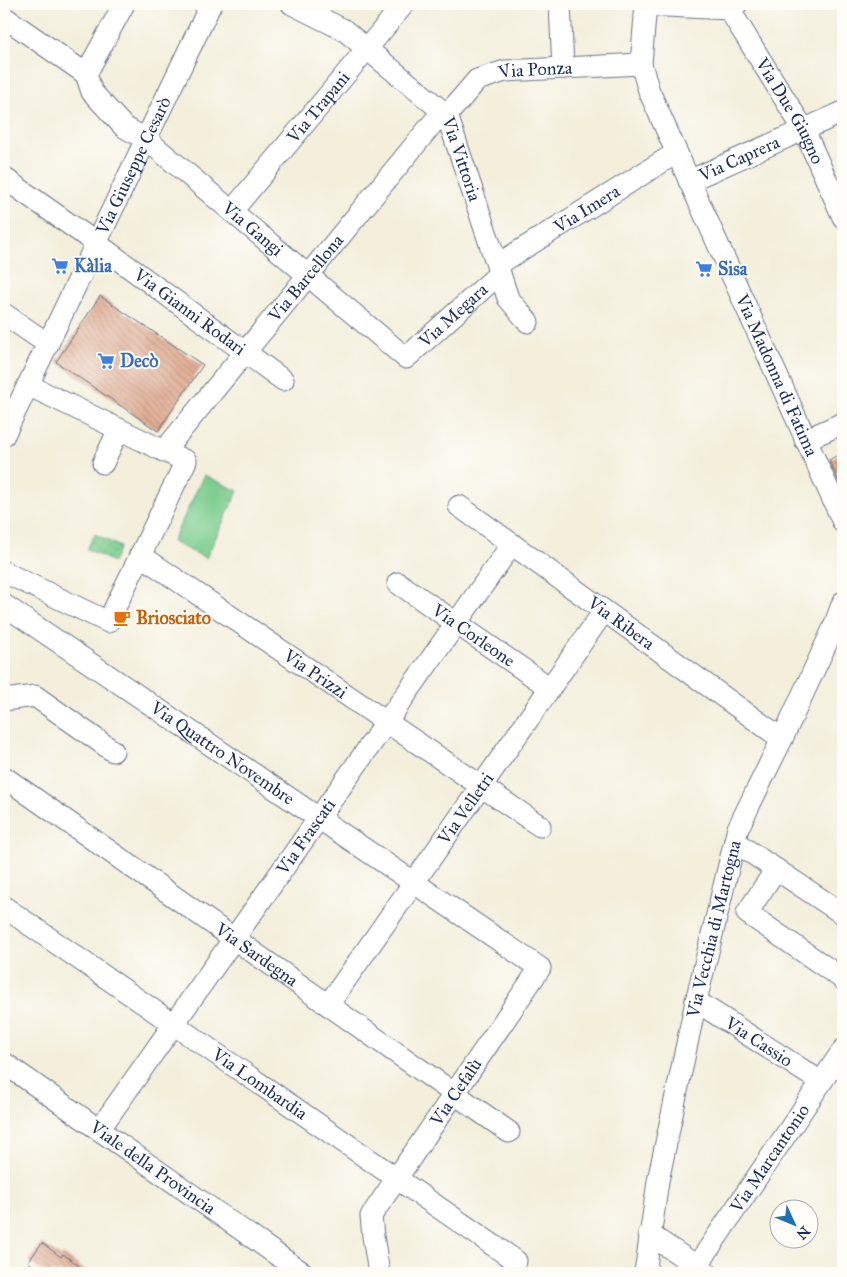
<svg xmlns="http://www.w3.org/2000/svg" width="847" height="1277" font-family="'IM FELL Great Primer',serif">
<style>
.green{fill:#7dcd8e;stroke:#4c7e76}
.park{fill:url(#park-dots);stroke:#4c7e76}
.building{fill:url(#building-back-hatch)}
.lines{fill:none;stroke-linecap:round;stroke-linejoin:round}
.minor-casing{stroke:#67728a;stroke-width:23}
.minor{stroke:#fff;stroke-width:21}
.labels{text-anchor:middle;stroke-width:4;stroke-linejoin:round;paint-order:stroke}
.street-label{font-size:18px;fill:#1b2f5e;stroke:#fdfcf7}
.shop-label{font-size:18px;font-weight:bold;fill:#366cbe;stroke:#fdfcf7;text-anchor:start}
.food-label{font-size:18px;font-weight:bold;fill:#c56008;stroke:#fdfcf7;text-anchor:start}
</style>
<defs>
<pattern id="park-dots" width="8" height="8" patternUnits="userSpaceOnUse" patternTransform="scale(1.25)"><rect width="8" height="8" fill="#7dcd8e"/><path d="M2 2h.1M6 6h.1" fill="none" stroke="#6bb07d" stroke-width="1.8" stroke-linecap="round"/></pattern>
<pattern id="building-back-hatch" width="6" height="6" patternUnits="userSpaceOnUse" patternTransform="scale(1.25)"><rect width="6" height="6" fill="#e0a98e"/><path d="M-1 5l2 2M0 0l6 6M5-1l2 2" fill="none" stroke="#b58a77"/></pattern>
</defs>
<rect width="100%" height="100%" fill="#fdfcf7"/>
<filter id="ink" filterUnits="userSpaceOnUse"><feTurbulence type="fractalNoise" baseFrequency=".02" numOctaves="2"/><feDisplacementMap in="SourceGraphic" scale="10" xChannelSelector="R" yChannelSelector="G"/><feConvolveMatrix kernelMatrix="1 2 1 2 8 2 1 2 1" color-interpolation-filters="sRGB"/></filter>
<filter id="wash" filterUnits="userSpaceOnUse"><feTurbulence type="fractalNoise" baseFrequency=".0096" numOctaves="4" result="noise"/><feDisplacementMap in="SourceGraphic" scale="20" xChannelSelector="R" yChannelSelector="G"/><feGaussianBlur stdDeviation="1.12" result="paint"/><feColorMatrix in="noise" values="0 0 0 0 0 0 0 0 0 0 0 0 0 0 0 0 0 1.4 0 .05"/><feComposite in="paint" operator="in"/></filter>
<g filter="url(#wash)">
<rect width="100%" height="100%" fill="#f3efdb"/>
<path class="green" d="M204 475 238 491 206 558 172 542Z"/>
<path class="park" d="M95 534 120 547 113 562 87 549Z"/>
<g id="blocks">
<path class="building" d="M100 296 203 365 158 431 56 362Z
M843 452V492L829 460Z
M42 1243 61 1257 63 1254 89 1273H44L28 1262Z"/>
</g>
</g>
<g filter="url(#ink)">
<use href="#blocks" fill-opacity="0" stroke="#67728a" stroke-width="1"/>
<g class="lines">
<g class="minor-casing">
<g id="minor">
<path id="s1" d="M292 4 344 30 447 115 508 298 528 322"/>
<path d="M560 4 563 68"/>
<path id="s2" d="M646 4 641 64 649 91 843 522"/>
<path d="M646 5 729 9 737 4"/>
<path id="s3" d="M729 9 804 130 843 217"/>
<path d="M4 17 86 74"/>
<path id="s4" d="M86 74 92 92 124 127 146 139 406 358 500 273"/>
<path d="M86 74 124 4"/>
<path id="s5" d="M447 115 477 80 505 71 641 64"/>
<path id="s6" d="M4 178 96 243 283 380"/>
<path id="s7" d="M689 181 843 112"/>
<path id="s8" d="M232 211 404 4"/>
<path id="s9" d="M497 265 676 153"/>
<path d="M4 314 48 344"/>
<path id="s10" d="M28 385 164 451 442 112"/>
<path id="s11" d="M4 435 211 4"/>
<path d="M805 440 843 423"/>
<path d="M103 463 119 429"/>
<path id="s12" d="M459 506 782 739"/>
<path id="s13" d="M140 555 540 826"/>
<path d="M4 572 108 622 186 461 164 451"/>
<path id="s14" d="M398 583 550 688"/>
<path id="s15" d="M4 605 540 968 371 1216 373 1236 379 1273"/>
<path d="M4 700 35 696 113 751"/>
<path id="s16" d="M4 777 509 1132"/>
<path d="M735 842 843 914"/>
<path d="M776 869 747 913 843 979"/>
<path id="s17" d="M4 907 516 1261"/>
<path id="s18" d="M696 1001 821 1082"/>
<path id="s19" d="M328 1005 604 611"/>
<path id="s20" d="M4 1063 303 1273"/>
<path id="s21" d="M99 1130 512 544"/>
<path d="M649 1234 707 1273"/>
<path id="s22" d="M697 1266 843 1050"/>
<path id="s23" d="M645 1273 658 1181 696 1001 738 828 782 739 833 629 843 602"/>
</g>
</g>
<use href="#minor" class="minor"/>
</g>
</g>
<defs>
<g id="supermarket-bare" transform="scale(1.35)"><path d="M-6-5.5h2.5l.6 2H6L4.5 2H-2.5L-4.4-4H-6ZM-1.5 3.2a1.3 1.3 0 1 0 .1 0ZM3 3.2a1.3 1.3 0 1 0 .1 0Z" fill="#3f7fe0" stroke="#fdfcf7" stroke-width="2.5" paint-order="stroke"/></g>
<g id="cafe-bare" transform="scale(1.35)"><path d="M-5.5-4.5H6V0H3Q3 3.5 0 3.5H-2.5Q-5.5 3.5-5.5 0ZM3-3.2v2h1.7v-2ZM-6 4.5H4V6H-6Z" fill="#e8710a" stroke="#fdfcf7" stroke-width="2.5" paint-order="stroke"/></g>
</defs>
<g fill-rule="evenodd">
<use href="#supermarket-bare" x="60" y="266"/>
<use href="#supermarket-bare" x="704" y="269"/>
<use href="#supermarket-bare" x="106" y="361"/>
<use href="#cafe-bare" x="122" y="618"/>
</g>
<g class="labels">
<g class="street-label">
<text dy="6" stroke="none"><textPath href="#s5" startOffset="106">Via Ponza</textPath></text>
<text dy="6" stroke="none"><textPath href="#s8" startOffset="135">Via Trapani</textPath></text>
<text dy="6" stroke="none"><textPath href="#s3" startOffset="119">Via Due Giugno</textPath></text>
<text dy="6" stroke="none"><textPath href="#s7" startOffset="55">Via Caprera</textPath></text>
<text dy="6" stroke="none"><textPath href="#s1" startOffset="238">Via Vittoria</textPath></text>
<text dy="6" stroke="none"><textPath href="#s11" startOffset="299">Via Giuseppe Cesarò</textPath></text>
<text dy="6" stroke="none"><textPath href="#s9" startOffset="106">Via Imera</textPath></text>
<text dy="6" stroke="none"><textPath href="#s4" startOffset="231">Via Gangi</textPath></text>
<text dy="6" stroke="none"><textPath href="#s10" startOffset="375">Via Barcellona</textPath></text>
<text dy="6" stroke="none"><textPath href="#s6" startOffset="229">Via Gianni Rodari</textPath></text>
<text dy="6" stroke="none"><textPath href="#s4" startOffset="495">Via Megara</textPath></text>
<text dy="6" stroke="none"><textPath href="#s2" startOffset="400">Via Madonna di Fatima</textPath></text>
<text dy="6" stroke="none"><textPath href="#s12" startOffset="200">Via Ribera</textPath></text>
<text dy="6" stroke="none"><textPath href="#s14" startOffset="92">Via Corleone</textPath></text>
<text dy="6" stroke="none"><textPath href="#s13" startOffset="212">Via Prizzi</textPath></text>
<text dy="6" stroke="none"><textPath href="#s15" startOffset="264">Via Quattro Novembre</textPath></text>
<text dy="6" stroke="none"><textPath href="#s19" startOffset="240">Via Velletri</textPath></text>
<text dy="6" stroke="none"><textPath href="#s21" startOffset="359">Via Frascati</textPath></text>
<text dy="6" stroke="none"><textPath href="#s23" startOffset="351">Via Vecchia di Martogna</textPath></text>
<text dy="6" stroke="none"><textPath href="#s16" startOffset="309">Via Sardegna</textPath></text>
<text dy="6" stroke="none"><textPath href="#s18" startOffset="75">Via Cassio</textPath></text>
<text dy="6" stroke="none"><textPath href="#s17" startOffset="311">Via Lombardia</textPath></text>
<text transform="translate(456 1092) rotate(-56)" y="6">Via Cefalù</text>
<text dy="6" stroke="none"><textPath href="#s22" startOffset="130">Via Marcantonio</textPath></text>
<text dy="6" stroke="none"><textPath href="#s20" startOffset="182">Viale della Provincia</textPath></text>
</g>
<g class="shop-label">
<text x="74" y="272">Kàlia</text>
<text x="718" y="275">Sisa</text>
<text x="120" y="367">Decò</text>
</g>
<g class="food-label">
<text x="136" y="624">Briosciato</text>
</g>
</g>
<rect width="847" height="1277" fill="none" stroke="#fdfcf7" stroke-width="20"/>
<g transform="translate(794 1224) rotate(134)"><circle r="24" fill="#fdfcf7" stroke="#a3aaba"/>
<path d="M0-4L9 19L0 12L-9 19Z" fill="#1f6fb2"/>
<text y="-8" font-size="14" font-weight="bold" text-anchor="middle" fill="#1b2f5e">N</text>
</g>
</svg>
